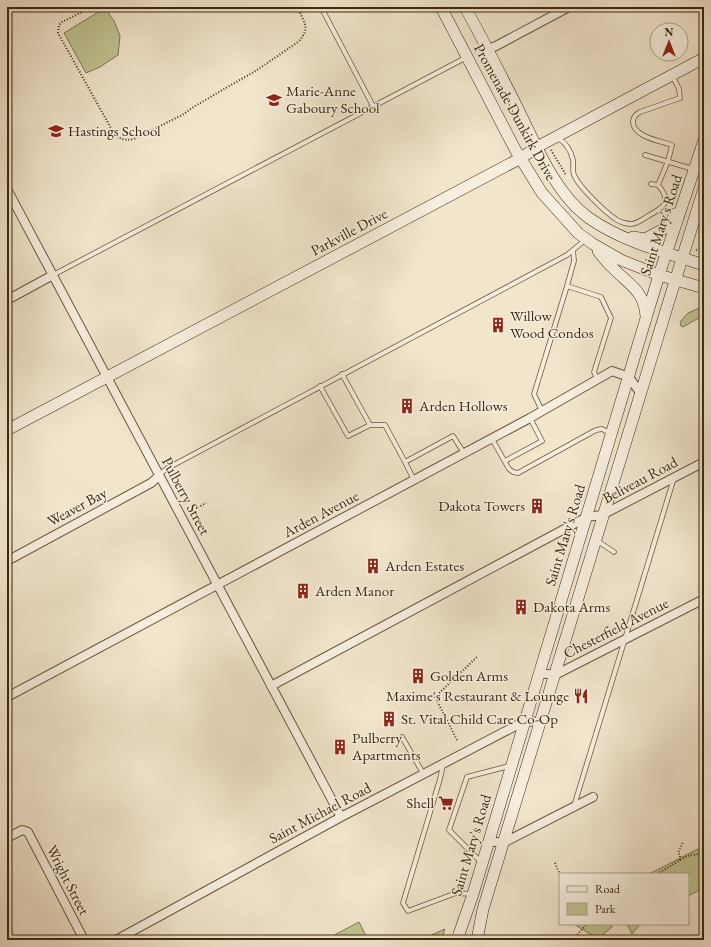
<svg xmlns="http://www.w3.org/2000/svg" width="711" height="947" font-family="'EB Garamond',serif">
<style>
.green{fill:#c0c393;stroke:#7e7651}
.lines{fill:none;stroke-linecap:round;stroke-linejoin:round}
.lane-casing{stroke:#6a573e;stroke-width:5.5}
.street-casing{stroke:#6a573e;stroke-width:10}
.secondary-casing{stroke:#3d280f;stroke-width:12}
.path{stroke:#3d280f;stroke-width:2;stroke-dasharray:1 2;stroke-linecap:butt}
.lane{stroke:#f6eede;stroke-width:4}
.street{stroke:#f6eede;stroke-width:8}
.secondary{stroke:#f6eede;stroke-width:11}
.labels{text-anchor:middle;stroke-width:3;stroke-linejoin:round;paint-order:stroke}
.poi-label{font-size:15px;fill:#3d280f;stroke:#f6eede;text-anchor:start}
.street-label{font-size:15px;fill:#3d280f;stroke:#f6eede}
</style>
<rect width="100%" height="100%" fill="#f1e5cc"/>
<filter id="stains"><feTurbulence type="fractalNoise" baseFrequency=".005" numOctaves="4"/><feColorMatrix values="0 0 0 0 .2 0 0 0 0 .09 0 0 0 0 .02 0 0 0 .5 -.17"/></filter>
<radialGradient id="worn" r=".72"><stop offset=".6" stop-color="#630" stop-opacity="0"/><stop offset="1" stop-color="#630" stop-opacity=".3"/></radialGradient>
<path class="green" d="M105 8 114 21 120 36 118 55 100 67 86 73 64 33Z
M704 306V315L683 327 681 326 680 322 688 313Z
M704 846V888L688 896V874H649Z
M359 922 368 940H325Z
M574 924H610L612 927 598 939Z
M627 924H640L632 934Z
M445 929 441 940H420Z"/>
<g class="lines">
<g class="lane-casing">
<path id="lane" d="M321 7 373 106
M558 138C566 143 571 151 573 160 574 166 572 170 574 175 579 187 606 213 617 220 620 222 627 224 631 224 637 224 643 219 648 216 663 208 673 202 658 185
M645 155 693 169
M651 184 658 185 668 161 672 145C661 141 632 137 633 121 634 116 636 114 640 112L680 98 679 89 672 75
M573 250 574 261 567 286 601 297 611 318 594 372 597 379
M53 275 467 57
M320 386 348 436 370 425 342 374
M542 411 534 394 567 286
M370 425H385L405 462
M492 439 509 469 513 472 518 473 596 430 602 429 610 433
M505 461 542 441 530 418
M159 475 166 469 567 255 585 240
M414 480 405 462 453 436 464 453
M596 540 614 552
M402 737 423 773
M443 765 440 779 403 903 408 911 456 893 472 894
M574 806 674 478
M482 863 449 830 467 777 509 766"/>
</g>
<g class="street-casing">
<path id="street" d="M488 49 496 46 569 7
M7 189 341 817
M7 300 53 275
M7 561 151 483 159 476
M539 673 555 675 704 599
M271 686 587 517 602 515 704 462
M7 697 530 418 612 371 629 377 641 394
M7 838 22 830 28 832 84 940
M489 841 503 843 593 797
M116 940 341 817 525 721 541 722"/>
</g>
<g class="secondary-casing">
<path id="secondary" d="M441 7 516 151 542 193 578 233 593 244 621 260 659 275 704 288
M465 7C483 40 500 73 517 107 535 143 555 194 589 218 623 242 665 252 704 265
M633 237 645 239 658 232 669 226 675 214
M598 251C603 257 607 263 613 268 629 285 644 290 646 316
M7 430 521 158 537 147 704 58
M457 940 473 894 659 275 704 140
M477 940 483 909C557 669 629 428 704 188"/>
</g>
<path class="path" d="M92 7 62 22 59 25 58 33 112 130C118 139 123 141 134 139L182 115 195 106 257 70 298 42C312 27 303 23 298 7
M299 11 309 7
M551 150 566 175
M696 250 704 246
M190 512 206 503
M457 740 435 697 477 657
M680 860V855L678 853 683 842
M555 863 560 875
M657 874 687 856 704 853
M574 940 577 935 587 924"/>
<use href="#lane" class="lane"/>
<use href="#street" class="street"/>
<use href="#secondary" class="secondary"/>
</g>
<defs>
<g id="school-bare" transform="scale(1.2)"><path d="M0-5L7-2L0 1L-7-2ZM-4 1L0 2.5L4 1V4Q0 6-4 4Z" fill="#8f2418" stroke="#f6eede" stroke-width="2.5" paint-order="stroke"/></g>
<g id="building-bare" transform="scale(1.2)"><path d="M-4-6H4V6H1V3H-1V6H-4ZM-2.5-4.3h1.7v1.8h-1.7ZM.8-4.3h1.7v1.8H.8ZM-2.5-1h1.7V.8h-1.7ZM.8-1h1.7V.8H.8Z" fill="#8f2418" stroke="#f6eede" stroke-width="2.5" paint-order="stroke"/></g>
<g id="restaurant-bare" transform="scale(1.2)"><path d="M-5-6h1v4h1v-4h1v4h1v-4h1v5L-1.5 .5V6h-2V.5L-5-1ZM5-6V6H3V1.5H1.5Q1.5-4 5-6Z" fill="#8f2418" stroke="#f6eede" stroke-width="2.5" paint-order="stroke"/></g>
<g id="supermarket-bare" transform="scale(1.2)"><path d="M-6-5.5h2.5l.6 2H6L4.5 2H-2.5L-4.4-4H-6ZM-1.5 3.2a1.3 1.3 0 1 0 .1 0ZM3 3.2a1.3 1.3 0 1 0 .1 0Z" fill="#8f2418" stroke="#f6eede" stroke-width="2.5" paint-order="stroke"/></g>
</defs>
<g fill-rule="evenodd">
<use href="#school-bare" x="274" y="100"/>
<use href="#school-bare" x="56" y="131"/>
<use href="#building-bare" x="498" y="325"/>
<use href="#building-bare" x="407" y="406"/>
<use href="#building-bare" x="537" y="506"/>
<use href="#building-bare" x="373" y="566"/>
<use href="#building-bare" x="303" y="591"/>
<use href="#building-bare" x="521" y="607"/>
<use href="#building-bare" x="418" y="676"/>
<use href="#restaurant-bare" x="581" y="696"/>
<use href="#building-bare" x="389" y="719"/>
<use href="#building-bare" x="340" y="747"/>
<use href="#supermarket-bare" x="446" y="803"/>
</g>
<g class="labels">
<g class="poi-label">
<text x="286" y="96">Marie-Anne<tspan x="286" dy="17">Gaboury School</tspan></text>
<text x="68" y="136">Hastings School</text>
<text x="510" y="321">Willow<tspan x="510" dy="17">Wood Condos</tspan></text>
<text x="419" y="411">Arden Hollows</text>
<text x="525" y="511" text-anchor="end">Dakota Towers</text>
<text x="385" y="571">Arden Estates</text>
<text x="315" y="596">Arden Manor</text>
<text x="533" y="612">Dakota Arms</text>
<text x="430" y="681">Golden Arms</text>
<text x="569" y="701" text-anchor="end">Maxime's Restaurant &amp; Lounge</text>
<text x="401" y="724">St. Vital Child Care Co-Op</text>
<text x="352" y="743">Pulberry<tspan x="352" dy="17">Apartments</tspan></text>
<text x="434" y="808" text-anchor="end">Shell</text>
</g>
<g class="street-label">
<text transform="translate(515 112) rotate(61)" y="5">Promenade Dunkirk Drive</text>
<text transform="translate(661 225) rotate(-72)" y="5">Saint Mary's Road</text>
<text transform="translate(349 232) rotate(-28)" y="5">Parkville Drive</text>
<text transform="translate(640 480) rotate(-28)" y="5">Beliveau Road</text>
<text transform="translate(186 496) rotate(62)" y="5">Pulberry Street</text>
<text transform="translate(77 507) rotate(-28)" y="5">Weaver Bay</text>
<text transform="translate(321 514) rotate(-28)" y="5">Arden Avenue</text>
<text transform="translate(565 535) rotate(-73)" y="5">Saint Mary's Road</text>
<text transform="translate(616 628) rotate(-27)" y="5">Chesterfield Avenue</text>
<text transform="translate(320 813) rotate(-28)" y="5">Saint Michael Road</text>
<text transform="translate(471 845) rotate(-73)" y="5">Saint Mary's Road</text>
<text transform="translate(68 880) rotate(63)" y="5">Wright Street</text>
</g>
</g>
<rect width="711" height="947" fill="none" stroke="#f1e5cc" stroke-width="24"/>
<rect x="8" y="8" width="695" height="931" fill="none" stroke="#3d280f" stroke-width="2"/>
<rect x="12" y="12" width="687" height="923" fill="none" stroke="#3d280f"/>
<rect x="559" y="873" width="130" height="52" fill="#f6eede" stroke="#ac9f8b"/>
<rect x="567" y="886" width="20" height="6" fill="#f6eede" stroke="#ac9f8b"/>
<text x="595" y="893" font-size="12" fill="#3d280f">Road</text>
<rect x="567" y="903" width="20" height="12" fill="#c0c393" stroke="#ac9f8b"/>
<text x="595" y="913" font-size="12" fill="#3d280f">Park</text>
<g transform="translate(669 42)"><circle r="19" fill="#f6eede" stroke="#ac9f8b"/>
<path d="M0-3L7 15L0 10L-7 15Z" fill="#8f2418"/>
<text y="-6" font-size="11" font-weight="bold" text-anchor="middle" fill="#3d280f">N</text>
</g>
<rect width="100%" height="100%" filter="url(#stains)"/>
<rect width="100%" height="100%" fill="url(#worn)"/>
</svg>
